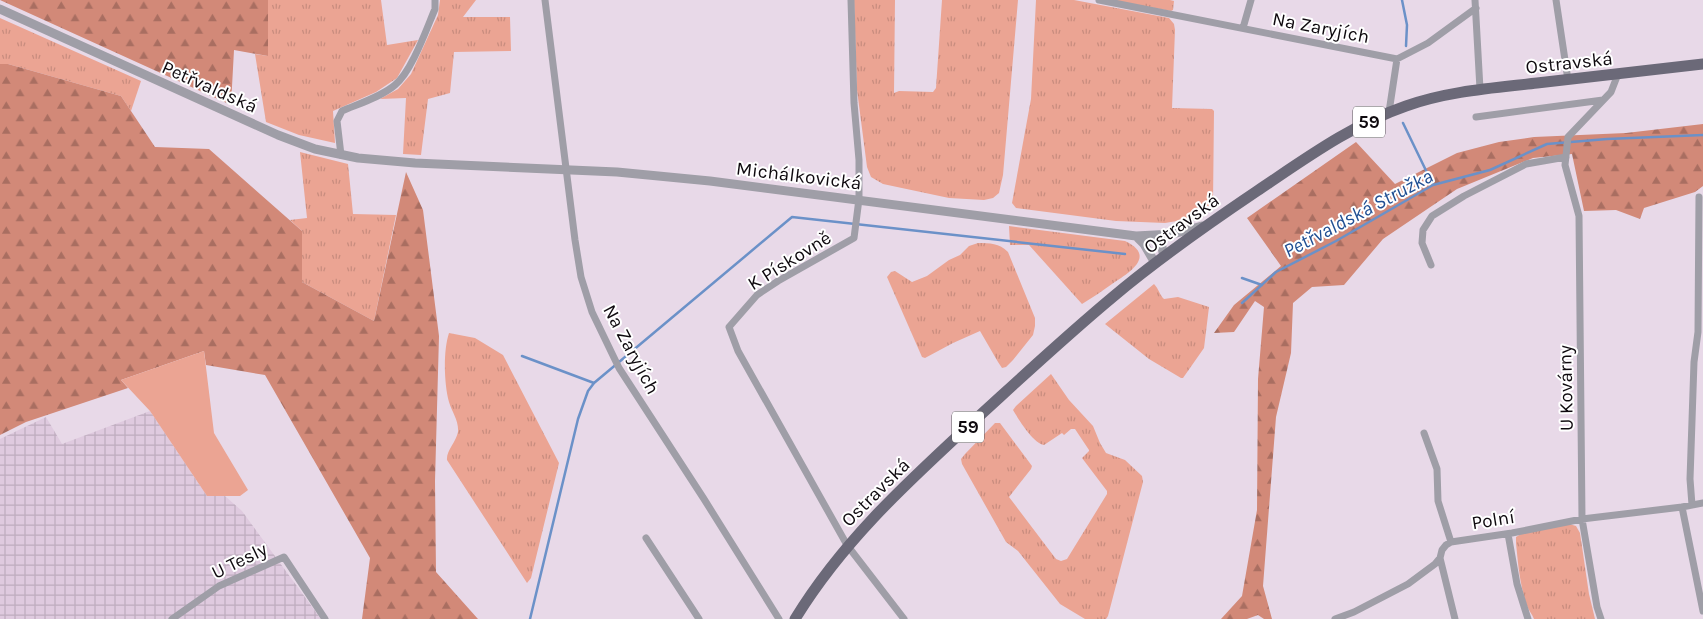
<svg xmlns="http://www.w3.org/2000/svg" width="1703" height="619" font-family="Karla,sans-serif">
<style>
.industrial{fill:url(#industrial-grid)}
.grass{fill:url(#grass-tufts)}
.forest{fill:url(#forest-firs)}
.pitch{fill:#eba493}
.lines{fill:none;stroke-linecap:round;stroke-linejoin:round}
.stream{stroke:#6b91c8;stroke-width:2.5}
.minor{stroke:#9f9ea7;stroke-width:7}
.tertiary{stroke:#9f9ea7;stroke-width:9}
.primary{stroke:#6b6978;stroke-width:11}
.labels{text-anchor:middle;stroke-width:4;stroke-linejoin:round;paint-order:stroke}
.shield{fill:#fff;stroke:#565356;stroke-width:1}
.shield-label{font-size:18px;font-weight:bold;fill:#0e090e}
.street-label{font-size:19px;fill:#0e090e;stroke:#fff}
.water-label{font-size:20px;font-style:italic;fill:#204f93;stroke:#fff}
</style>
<defs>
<pattern id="industrial-grid" width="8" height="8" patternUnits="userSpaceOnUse" patternTransform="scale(1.25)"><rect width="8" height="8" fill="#dfcadf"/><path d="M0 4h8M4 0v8" fill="none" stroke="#beacbe"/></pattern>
<pattern id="grass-tufts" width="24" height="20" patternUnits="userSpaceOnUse" patternTransform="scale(1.25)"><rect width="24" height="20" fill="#eba493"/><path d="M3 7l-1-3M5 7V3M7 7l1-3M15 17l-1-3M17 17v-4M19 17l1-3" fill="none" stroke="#c88c7e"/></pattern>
<pattern id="forest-firs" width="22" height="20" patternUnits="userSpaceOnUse" patternTransform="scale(1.25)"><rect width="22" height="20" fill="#d28978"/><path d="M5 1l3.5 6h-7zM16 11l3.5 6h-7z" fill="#a96e61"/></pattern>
</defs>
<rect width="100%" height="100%" fill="#e8d9e8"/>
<path class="industrial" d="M150 411 207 496H225L242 511 321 619H0V439L46 417 62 444Z"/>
<path class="grass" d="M268 0H381L387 45 418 40 397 78 376 92 333 111 335 143 299 135 266 122 255 54 268 56Z
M440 0H476L463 17H510L511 51 454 52 450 93 428 99 421 155 403 154 406 98 380 99 398 89 411 74 438 15Z
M854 0H895L894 93 899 91 933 92 936 88 942 0H1018L1003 175 999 193 993 198 984 200 949 198 883 184 871 177 867 167 857 90Z
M1036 0H1074L1169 18 1174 24 1175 30 1172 108 1212 109 1214 111 1213 203 1183 220 1165 223 1116 221 1016 208 1012 203 1031 99Z
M1111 0H1170L1174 1 1173 10 1171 11Z
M0 18 141 81 131 111 121 96 8 64H0Z
M300 152 348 164 353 214 396 215 374 321 302 282V231L290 220 307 218Z
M1009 226 1125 241C1157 256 1129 273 1112 284 1102 291 1092 298 1082 304L1029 245H1010Z
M978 243C990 243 999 243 1008 252L1035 318V326L1033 335 1013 360 1006 367 1002 368 998 362 980 331 953 343 925 358 922 357 887 277 891 272 895 271 912 282 927 276 949 260 960 255 969 246Z
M1154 284C1159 289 1159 294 1164 299L1178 297 1209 307 1204 348 1183 378H1181L1149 359 1105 324Z
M449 333 475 338 503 355 559 463 531 578 527 583 447 460C446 451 456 442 458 432 459 421 452 412 449 402 444 384 443 351 449 333Z
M1051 374 1069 400 1093 426 1100 443 1106 453 1125 460 1142 476 1143 482 1108 616 1106 619H1085L1060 604 1018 551 1006 542 962 464 961 459 965 454 995 423H1000L1032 466 1031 469 1009 497 1056 559 1061 561 1067 559 1107 494V491L1082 458 1089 451V450L1075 429H1071L1064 435 1062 433 1044 445C1033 443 1019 420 1013 410L1016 406Z
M1569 524 1576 526 1580 533 1589 594 1595 619H1534C1532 614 1529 611 1527 606 1520 586 1518 564 1516 543V537L1521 534Z"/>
<path class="forest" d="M0 0H268V56L234 50 231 105Z
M0 64H8L121 96 155 147 209 149 302 231V282L374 321 406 172 423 210 439 336 435 481 436 572 478 619H362L370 558 265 375 206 365 204 351 121 380 128 388 26 422 0 435Z
M1703 124V186L1695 192 1644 208 1640 219 1616 210 1584 211 1572 154 1533 158 1457 189 1383 239 1344 285 1312 287 1293 303 1291 353 1276 417 1263 586 1272 619H1264L1258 615 1247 619H1221L1242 596 1257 510 1258 379 1264 307 1255 301 1234 332 1214 333 1234 305 1281 266 1247 218 1356 142 1395 184 1457 153 1499 142 1534 137 1626 133Z"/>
<path class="pitch" d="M204 351 214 433 248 490 240 496H207L150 411 121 380Z"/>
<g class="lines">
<path class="stream" d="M1402 0 1407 25 1406 46
M1403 123 1433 185
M1242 278 1262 285
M1242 303 1276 272 1336 241 1433 185 1490 170 1547 144 1607 139 1703 135
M522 356 594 383
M530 619 578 419 588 391 594 383 792 217 1125 254"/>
<path class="minor" d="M545 0 575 240 581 277 592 312 619 368 704 499 779 619
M851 0 854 103 859 160V199L854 238 778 281 757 295 729 327 738 351 847 545 904 619
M1099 0 1397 59 1389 112
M1475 0 1480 89
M1556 0 1568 80
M1243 28 1251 0
M1397 59 1428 43 1476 8
M1476 117 1603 100
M341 155 337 121 342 111C358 104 381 97 395 85 412 71 426 30 435 9V0
M1431 265 1422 243 1423 230 1432 216 1464 196 1526 164 1566 157
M1424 433 1437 469 1438 501 1451 542
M1692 505 1690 479 1694 362 1698 332 1699 197
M1682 507 1703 611
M1508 534 1517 584 1528 619
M646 538 699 619
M1440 558 1455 619
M172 619 219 586 284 557 325 619
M1335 619 1354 612 1408 584 1435 564 1440 558 1442 550 1446 545 1451 542 1512 533 1582 519 1682 507 1703 503
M1601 619 1597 607 1582 519 1579 216 1565 165 1568 137 1611 92 1618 74"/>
<path class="tertiary" d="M0 9 278 135 315 149 358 158 415 163 617 172 710 181 1136 236 1173 234 1202 226
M1136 236 1144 244 1155 263
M1154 236 1162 247 1164 257"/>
<path class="primary" d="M795 619C844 539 909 481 977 418 1022 377 1067 335 1114 296 1159 258 1208 224 1257 191 1305 159 1351 125 1406 106 1448 91 1494 88 1537 83 1593 77 1648 70 1703 64"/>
</g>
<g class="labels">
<g class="shield">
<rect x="1353" y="106.5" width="32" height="31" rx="4"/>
<rect x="952" y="411.5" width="32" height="31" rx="4"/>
</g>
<g class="shield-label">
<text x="1369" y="128">59</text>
<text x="968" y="433">59</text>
</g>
<g class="street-label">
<text transform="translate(1321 27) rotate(11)" y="7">Na Zaryjích</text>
<text transform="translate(1569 62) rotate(-6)" y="7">Ostravská</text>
<text transform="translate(210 86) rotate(24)" y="7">Petřvaldská</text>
<text transform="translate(799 175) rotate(7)" y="7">Michálkovická</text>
<text transform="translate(1181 223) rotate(-36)" y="7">Ostravská</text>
<text transform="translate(789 260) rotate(-32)" y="7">K Pískovně</text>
<text transform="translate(632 349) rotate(62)" y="7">Na Zaryjích</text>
<text transform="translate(1565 388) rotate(-91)" y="7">U Kovárny</text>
<text transform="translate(875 492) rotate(-45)" y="7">Ostravská</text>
<text transform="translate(1493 519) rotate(-9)" y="7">Polní</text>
<text transform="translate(239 560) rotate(-26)" y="7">U Tesly</text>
</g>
<g class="water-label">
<text transform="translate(1358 213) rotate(-28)" y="7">Petřvaldská Stružka</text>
</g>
</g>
</svg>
